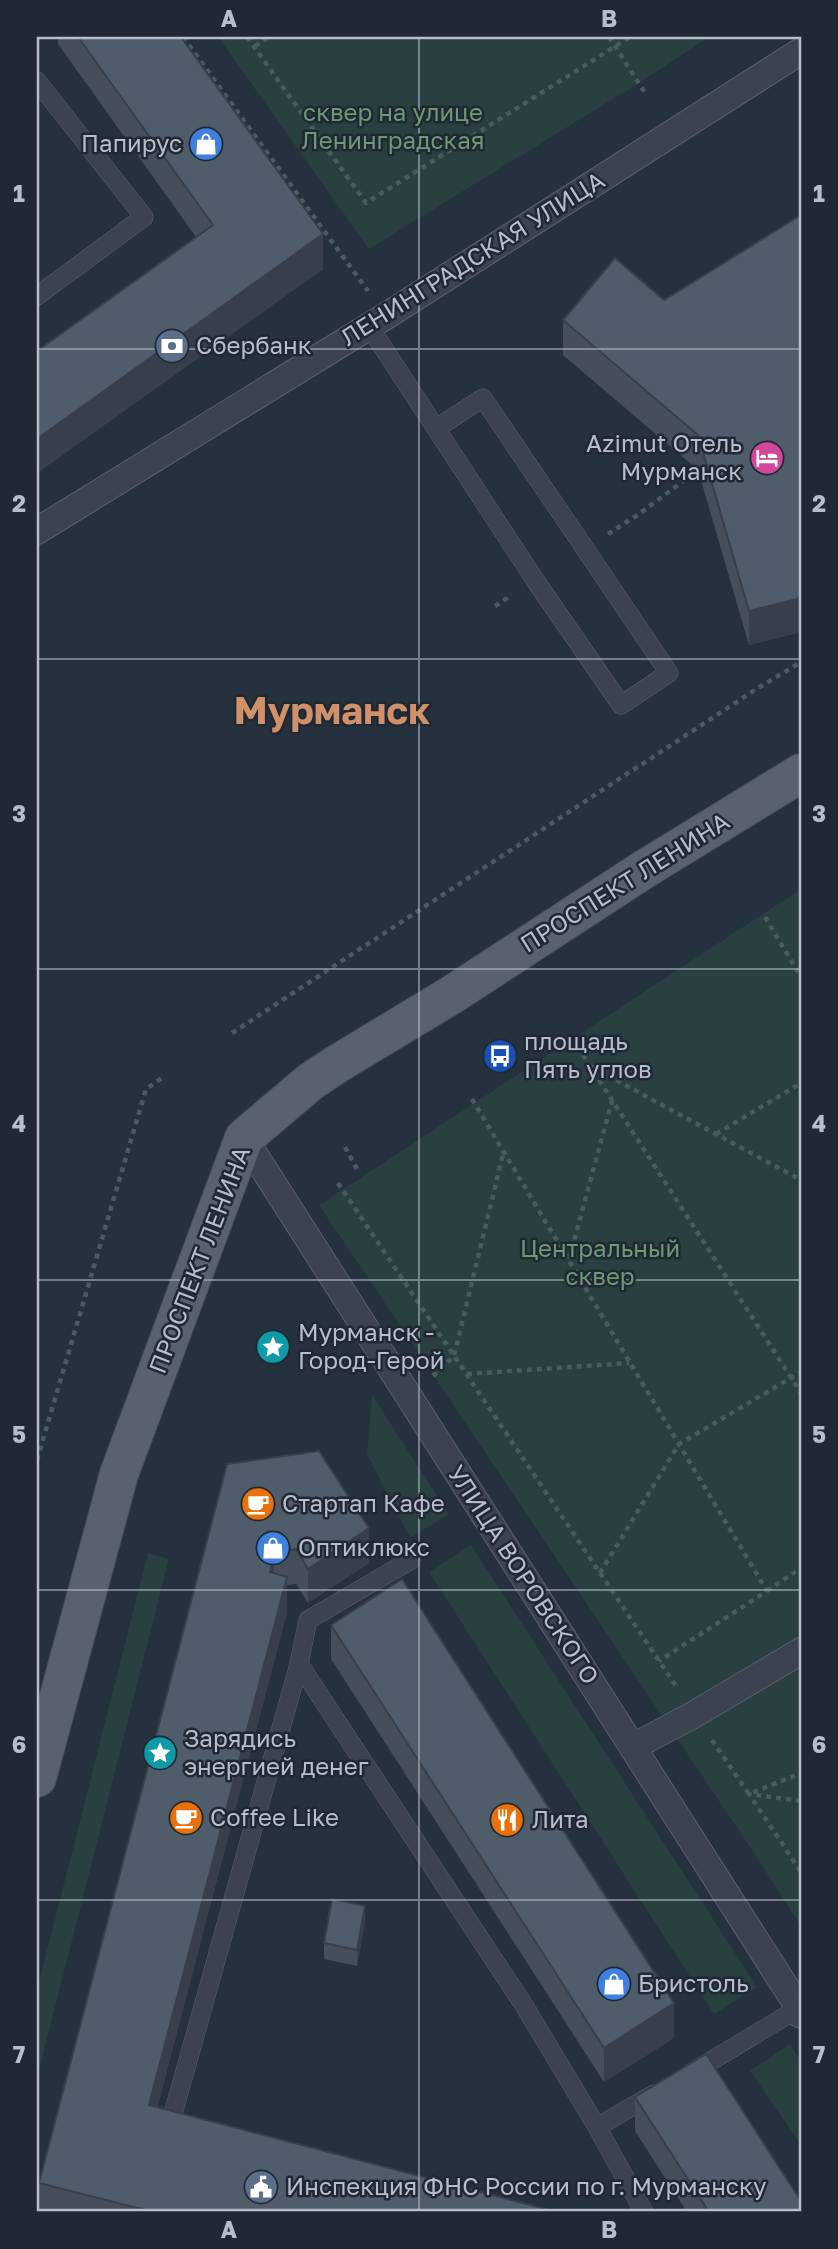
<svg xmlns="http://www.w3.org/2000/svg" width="838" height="2249" font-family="'Golos Text',sans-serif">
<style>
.green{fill:#293f40}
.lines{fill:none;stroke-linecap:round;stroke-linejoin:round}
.service-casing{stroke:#58616c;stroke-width:19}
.pedestrian-casing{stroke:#58616c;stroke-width:28}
.minor-casing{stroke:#58616c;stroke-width:35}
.primary-casing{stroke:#434c57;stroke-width:40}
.path{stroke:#485c5e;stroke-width:4.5;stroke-dasharray:5 5;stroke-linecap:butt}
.service{stroke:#3a434e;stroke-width:18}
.pedestrian{stroke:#3a434e;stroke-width:26}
.minor{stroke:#3a434e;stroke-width:33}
.primary{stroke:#58626e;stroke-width:38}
.wall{fill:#444f5a}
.shaded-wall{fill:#37404a}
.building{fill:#4f5c69;stroke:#37404a;stroke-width:2}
.grid{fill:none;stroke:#b6bec9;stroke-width:2;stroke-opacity:0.55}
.labels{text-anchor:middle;stroke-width:5;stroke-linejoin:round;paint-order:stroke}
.park-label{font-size:24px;fill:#6e9876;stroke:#1f2833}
.poi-label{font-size:24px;fill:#b6bec9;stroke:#1f2833;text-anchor:start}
.street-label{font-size:24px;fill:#b6bec9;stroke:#1f2833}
.town-label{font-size:38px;font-weight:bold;fill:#d0916a;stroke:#1f2833}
.neatline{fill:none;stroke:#b6bec9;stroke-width:2.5}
.grid-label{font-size:23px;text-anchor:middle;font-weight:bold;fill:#b6bec9}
</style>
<rect width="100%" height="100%" fill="#26313e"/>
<path class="green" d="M218 37H709L639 83 369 249Z
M801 889V1926L754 1853 319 1205Z
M372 1395 449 1514 410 1538 367 1454Z
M471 1545 757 1987 714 2014 429 1572Z
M148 1553 169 1559 37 2078V1990Z
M790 2044 801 2061V2145L750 2071Z"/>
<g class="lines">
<g class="service-casing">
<path id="service" d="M37 81 144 217 37 296
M369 326 535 580 621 705 669 673 483 398 437 428
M299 1664 525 2007 597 2127 644 2212
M691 2073 799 2008
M185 2125 171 2121 299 1664 308 1620 411 1560
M597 2127 654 2094"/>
</g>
<g class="pedestrian-casing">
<path id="pedestrian" d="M37 531 386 316 801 51
M244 1138 799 2008
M633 1747 695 1714 801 1651"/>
</g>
<g class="minor-casing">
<path id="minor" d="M799 2008 801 2011"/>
</g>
<g class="primary-casing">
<path id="primary" d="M37 1778 119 1474 244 1138 310 1082 337 1064 453 994 643 870 801 773"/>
</g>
<path class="path" d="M183 37 368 291
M247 37 366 203 630 37
M609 37 647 96
M255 46 269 37
M608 534 639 514 698 470
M495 606 512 595
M765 917 801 977
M232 1033 758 688 801 662
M572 1038 801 1393
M590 1066 801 1180
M472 1099 767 1591 659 1661
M716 1134 801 1083
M345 1147 358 1171
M338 1183 678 1689
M569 1259 612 1101
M467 1374 629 1363
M433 1376 454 1356 503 1154
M37 1460 146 1089 165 1076
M600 1573 679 1444 801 1372
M767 1591 801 1568
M712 1740 749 1794 801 1773
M801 1801 749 1794 801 1872"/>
<use href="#service" class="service"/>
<use href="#pedestrian" class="pedestrian"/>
<use href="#minor" class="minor"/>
<use href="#primary" class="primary"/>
</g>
<path class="wall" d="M58 37H181L323 269 37 473V351L196 237 58 44Z
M801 215V632L749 645 698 470 563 355V320L664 300Z
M227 1464 369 1563 308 1603 296 1584 287 1585V1612L157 2108 557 2212H39V2183Z
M331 1625 674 2038 604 2082 331 1659Z
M365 1922 357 1966 324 1959V1943Z
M635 2097 801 2212H687L635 2131Z"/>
<path class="shaded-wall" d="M323 234V269L37 473V439Z
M801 598V632L749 645V611Z
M369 1528V1563L308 1603V1569Z
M274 1554V1588L270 1572Z
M287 1577V1612L149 2140V2105Z
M365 1906V1922L357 1966V1950Z
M674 2003V2038L604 2082V2048Z"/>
<path class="building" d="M78 37H181L323 234 37 439V351L213 225Z
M801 215V598L749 611 698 435 563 320 615 258 664 300Z
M319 1451 369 1528 308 1569 296 1549 274 1554 270 1572 287 1577 149 2105 557 2212H153L39 2183 227 1464Z
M402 1579 674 2003 604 2048 331 1625Z
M332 1899 365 1906 357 1950 324 1943Z
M706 2054 801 2201V2212H709L635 2097Z"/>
<path class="grid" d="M419 37V2212M37 349H801M37 659H801M37 969H801M37 1280H801M37 1590H801M37 1900H801"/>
<defs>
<g id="shop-disc" transform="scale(1.75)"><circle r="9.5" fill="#3f7fe0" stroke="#1f2833"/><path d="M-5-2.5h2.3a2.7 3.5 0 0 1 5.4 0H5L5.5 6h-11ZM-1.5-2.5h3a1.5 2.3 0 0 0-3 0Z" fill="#fff"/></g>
<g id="bank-disc" transform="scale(1.75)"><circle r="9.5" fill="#5c6f8a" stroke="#1f2833"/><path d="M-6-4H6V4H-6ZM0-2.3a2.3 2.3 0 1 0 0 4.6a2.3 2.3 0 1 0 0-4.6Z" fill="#fff"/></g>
<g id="hotel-disc" transform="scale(1.75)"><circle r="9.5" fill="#d1479c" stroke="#1f2833"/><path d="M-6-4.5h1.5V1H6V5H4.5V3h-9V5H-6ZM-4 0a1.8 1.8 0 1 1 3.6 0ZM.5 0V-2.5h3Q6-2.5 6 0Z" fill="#fff"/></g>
<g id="bus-disc" transform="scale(1.75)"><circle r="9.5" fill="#1a4fb4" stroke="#1f2833"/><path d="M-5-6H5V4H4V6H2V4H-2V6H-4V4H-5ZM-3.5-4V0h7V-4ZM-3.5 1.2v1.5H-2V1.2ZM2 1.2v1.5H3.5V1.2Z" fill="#fff"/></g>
<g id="sight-disc" transform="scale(1.75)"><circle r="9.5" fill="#0f9aa8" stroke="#1f2833"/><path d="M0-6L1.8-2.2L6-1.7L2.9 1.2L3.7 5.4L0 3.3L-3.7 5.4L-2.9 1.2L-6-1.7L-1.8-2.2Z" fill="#fff"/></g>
<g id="cafe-disc" transform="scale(1.75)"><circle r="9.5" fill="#e8710a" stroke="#1f2833"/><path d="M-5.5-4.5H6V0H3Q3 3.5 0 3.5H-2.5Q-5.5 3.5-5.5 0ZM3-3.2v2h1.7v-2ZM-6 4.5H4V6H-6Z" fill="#fff"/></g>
<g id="restaurant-disc" transform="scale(1.75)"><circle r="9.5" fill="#e8710a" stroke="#1f2833"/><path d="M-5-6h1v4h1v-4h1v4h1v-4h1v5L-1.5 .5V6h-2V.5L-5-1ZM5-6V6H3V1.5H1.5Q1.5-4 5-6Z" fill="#fff"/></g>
<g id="civic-disc" transform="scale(1.75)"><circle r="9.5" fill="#5c6f8a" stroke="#1f2833"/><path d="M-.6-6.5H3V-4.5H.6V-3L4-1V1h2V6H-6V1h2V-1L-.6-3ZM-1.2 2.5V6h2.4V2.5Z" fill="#fff"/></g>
</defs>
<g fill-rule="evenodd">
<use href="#shop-disc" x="206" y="144"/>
<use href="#bank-disc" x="172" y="346"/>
<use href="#hotel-disc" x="767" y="458"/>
<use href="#bus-disc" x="500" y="1056"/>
<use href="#sight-disc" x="273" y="1347"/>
<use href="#cafe-disc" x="258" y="1504"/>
<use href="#shop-disc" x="273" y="1548"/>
<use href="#sight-disc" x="160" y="1753"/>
<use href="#cafe-disc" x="186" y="1818"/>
<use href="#restaurant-disc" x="507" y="1820"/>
<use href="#shop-disc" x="614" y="1984"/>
<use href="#civic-disc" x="261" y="2187"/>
</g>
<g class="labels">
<g class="park-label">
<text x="393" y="121">сквер на улице<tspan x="393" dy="28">Ленинградская</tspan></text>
<text x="600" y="1257">Центральный<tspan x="600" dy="28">сквер</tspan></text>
</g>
<g class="poi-label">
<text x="182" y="152" text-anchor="end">Папирус</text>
<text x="196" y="354">Сбербанк</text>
<text x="742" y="452" text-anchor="end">Azimut Отель<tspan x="742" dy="28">Мурманск</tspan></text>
<text x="524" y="1050">площадь<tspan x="524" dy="28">Пять углов</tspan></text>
<text x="298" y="1341">Мурманск -<tspan x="298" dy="28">Город-Герой</tspan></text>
<text x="282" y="1512">Стартап Кафе</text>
<text x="298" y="1556">Оптиклюкс</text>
<text x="184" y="1747">Зарядись<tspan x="184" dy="28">энергией денег</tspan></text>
<text x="210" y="1826">Coffee Like</text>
<text x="532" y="1828">Лита</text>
<text x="638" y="1992">Бристоль</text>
<text x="286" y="2195">Инспекция ФНС России по г. Мурманску</text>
</g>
<g class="street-label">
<text transform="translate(473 259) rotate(-32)" y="8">ЛЕНИНГРАДСКАЯ УЛИЦА</text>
<text transform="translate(625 883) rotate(-32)" y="8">ПРОСПЕКТ ЛЕНИНА</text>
<text transform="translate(200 1260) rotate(-69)" y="8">ПРОСПЕКТ ЛЕНИНА</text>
<text transform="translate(523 1575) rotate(57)" y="8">УЛИЦА ВОРОВСКОГО</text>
</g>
<g class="town-label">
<text x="332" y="724">Мурманск</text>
</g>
</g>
<rect width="838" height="2249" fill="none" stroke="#1f2833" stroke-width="77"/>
<rect x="38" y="38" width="762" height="2172" class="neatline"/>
<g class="grid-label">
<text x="229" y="27">A</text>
<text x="609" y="27">B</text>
<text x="19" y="202">1</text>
<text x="819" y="202">1</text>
<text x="19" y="512">2</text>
<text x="819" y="512">2</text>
<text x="19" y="822">3</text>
<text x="819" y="822">3</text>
<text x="19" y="1132">4</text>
<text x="819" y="1132">4</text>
<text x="19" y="1443">5</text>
<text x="819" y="1443">5</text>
<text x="19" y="1753">6</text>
<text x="819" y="1753">6</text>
<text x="19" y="2063">7</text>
<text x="819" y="2063">7</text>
<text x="229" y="2238">A</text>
<text x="609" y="2238">B</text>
</g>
</svg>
